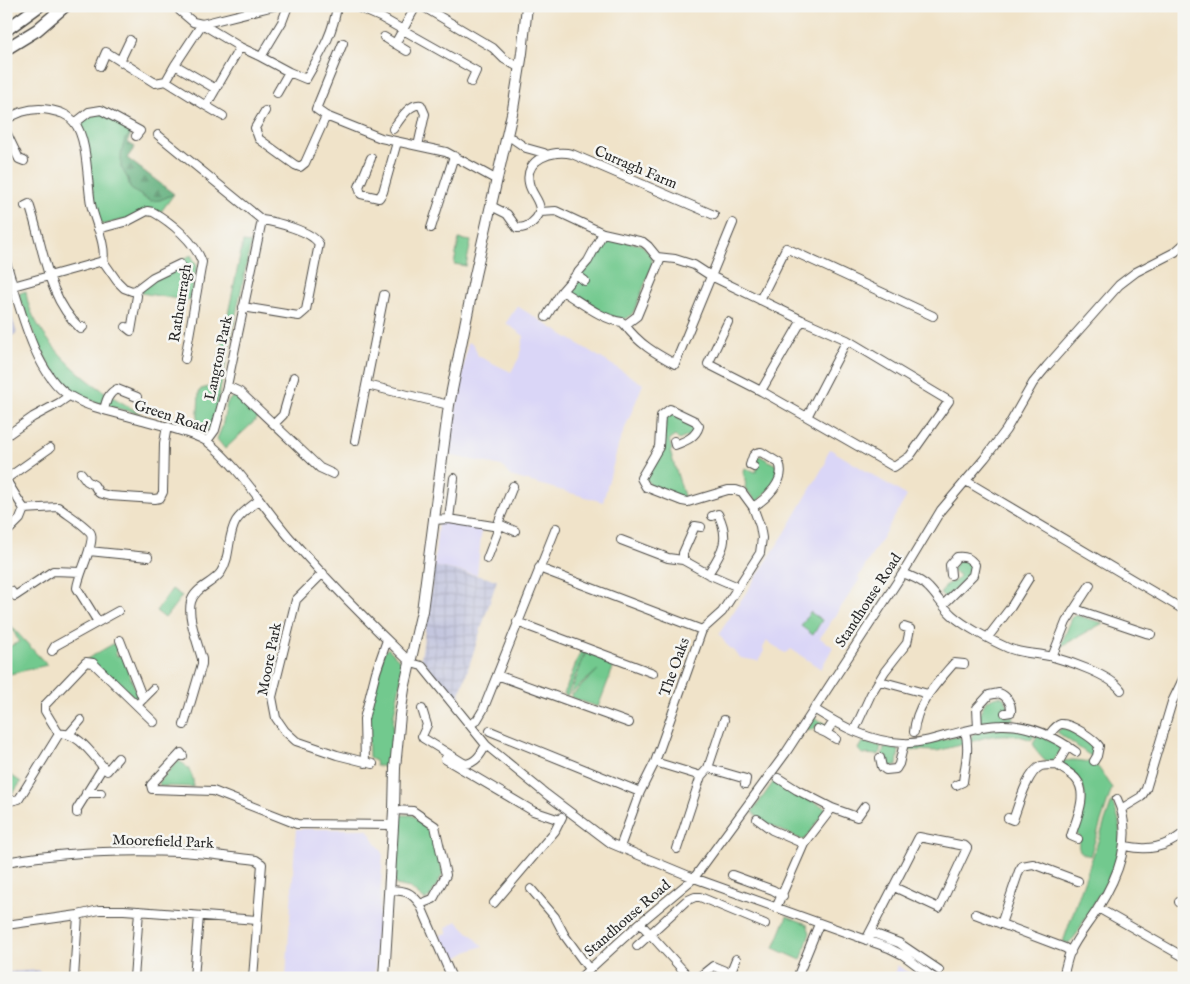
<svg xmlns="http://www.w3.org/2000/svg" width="1190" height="984" font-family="'IM FELL English',serif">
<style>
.built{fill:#dad6f7}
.industrial{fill:url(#industrial-grid)}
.grass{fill:#72c98e;stroke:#4e7a5c}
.forest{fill:url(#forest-firs);stroke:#446c52}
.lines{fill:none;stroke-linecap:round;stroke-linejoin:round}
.minor-casing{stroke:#494743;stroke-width:10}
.major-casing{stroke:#494743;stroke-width:12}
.highway-casing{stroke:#494743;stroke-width:14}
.minor{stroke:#fff;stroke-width:8}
.major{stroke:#fff;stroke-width:10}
.highway{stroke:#fff;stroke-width:11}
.labels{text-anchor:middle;stroke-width:5;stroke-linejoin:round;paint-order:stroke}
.street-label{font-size:15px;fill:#2b2b2b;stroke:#f6f6f2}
</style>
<defs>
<pattern id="industrial-grid" width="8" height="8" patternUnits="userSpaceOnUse" patternTransform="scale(1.25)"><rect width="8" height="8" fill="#c0c2dd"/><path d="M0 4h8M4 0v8" fill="none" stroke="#a5a7be"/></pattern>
<pattern id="forest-firs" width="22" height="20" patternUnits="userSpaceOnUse" patternTransform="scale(1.25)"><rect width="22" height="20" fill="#5dad79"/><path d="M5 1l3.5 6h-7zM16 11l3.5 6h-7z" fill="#4d8d63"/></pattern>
</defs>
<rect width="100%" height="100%" fill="#f6f6f2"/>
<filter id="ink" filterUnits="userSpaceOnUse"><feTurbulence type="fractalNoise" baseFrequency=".02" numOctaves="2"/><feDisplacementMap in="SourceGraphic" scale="10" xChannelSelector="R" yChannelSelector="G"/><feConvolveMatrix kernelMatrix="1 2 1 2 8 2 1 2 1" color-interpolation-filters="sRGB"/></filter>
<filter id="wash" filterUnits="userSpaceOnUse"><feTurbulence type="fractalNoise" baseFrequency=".0096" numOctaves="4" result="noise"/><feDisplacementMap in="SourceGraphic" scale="20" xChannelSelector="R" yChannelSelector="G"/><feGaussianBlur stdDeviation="1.12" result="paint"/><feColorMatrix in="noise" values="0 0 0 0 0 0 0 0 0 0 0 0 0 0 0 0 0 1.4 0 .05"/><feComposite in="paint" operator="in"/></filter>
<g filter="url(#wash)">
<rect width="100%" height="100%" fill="#f0e3c9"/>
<path class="built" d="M517 306 643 384 619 443 603 502 510 476 502 466 447 455 468 342 474 345 478 356 511 372 519 358 524 336 506 323Z
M830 449 907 496 858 578 860 579 820 638 833 647 821 669 791 649 785 653 767 641 763 648 764 651 758 661 741 658 726 644 719 634 785 533 826 462V456Z
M443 519 482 527 477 575 434 566 438 523Z
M296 829H367L383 853 378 932 376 937 375 978H286Z
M457 921 483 946 469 951 450 962 440 935 448 933 446 928Z
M897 965 910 974 912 972 916 974 922 975 925 978H893Z"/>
<path class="industrial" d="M6 304H8L17 333 6 340Z
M434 566 497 580 457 703 421 658Z
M38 970 45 978H6V972Z"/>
<path class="grass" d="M103 113 132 132 125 140 121 167 128 179 130 188 146 199 160 200 174 194 160 213 157 211 103 225 98 220 81 123C86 116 94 115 103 113Z
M605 237 642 245 652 257V266L635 309C633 313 631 316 627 318 613 323 581 299 569 291L568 288 574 280 582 275V272Z
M459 239 471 241 466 266 454 264Z
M243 242 251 243 213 424 205 433 197 431 199 392 201 389 213 386Z
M191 255 197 266 190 301 141 293C146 280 164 275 176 269L181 273 187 270 182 260Z
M26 291C28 324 66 364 92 383 108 395 125 404 141 414 116 408 88 403 66 387 47 372 28 318 19 295L20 293Z
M234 397 238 398 259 417 225 449 217 439 222 427 227 403 231 398Z
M672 413 696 426 695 433 679 440 675 436 669 440 672 450 670 451 685 499 650 485 645 477C649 468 656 463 660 454 665 443 664 429 664 418Z
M757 456H760L776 465C780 481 767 491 757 502L745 488C747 481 742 475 745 468L756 472 758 464 755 461Z
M962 559 971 564 973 572 945 598 940 594 947 584 955 581 959 577 958 574 952 571 957 561Z
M172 589 182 596 165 618 156 611Z
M810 612 822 620 813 635 801 626Z
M1076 615 1103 623 1060 647 1072 618Z
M11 626 47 665 6 675V648L19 642Z
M118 641 119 648 115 653 117 656H122L138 696 137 699 87 659Z
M388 648 404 665 394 714 390 777 382 766H376L375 761 369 757 368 719 384 652Z
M581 650 585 652 567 696 564 694Z
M586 652 615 663 598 707 570 697 598 670 570 694Z
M1000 696 1004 698 1009 707 1004 716H1013V720L980 722C979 709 985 697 1000 696Z
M815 718 826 724 825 728 817 725 813 730 806 729 812 719Z
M1063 727 1083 737 1095 746 1092 757 1057 732Z
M998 728 1025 730 1035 735 1031 740C1013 732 990 734 972 742L971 737 974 733Z
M1038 734 1059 745 1060 752 1054 760 1045 761 1037 752 1033 743Z
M955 737H960L964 742V744L937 751 906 750 911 747Z
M862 742 881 746 879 755 862 754 858 749Z
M884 747 899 750 897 765 886 767 884 761 887 760V757L882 756Z
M1073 760C1103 762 1096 767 1112 788L1090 856C1078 853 1077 848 1080 837L1076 833C1082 812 1093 793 1075 776 1070 771 1064 768 1062 761Z
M178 761C188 764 195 777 193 787L160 786 159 782Z
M6 772 21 782 14 792 6 794Z
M774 781 824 807 826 810 805 839 802 840 768 824 752 812Z
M1112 801 1119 821 1120 843 1115 867 1073 940 1068 943 1063 942Z
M400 815H412L433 829 443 874 430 897 425 900 410 888 396 885 394 877 397 845 400 844 399 835H397L398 816Z
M787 916 807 924 810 933 801 960 774 948Z"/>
<path class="forest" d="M132 132 127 142 135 147 127 158 174 194 160 200 151 201 135 192 130 188 128 179 121 167V154L125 139Z"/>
</g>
<g filter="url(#ink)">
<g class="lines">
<g class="minor-casing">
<path id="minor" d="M288 6 282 22 261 57 289 72 306 79C320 54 333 35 337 6
M355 6 380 17 476 71 471 82
M422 6 493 48 504 59 520 68
M180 11 193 22 202 24 274 6
M384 37 407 51
M343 43 316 109 326 116 381 138 446 152 497 180
M395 44 416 6
M120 61 130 40
M175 65 216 89
M100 66 106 52 155 83 166 81 175 65 202 24 240 47
M166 81 206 106
M277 93 289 72
M265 111 255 128 259 139 295 165 300 167 305 163 326 116
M223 116 206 106 240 47 261 57
M6 120C19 111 34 107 50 110 59 112 68 114 74 122 88 138 87 183 91 204 94 220 107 246 103 261
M75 123 89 112 101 110 140 131 136 136
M393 129C399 121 409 103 421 105L425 114 418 146
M6 132 19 159 24 161
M158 135 262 220 227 386 215 430 207 441
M507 137 513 139 526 148 544 153 546 155
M371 158 359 187 361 194 379 198 383 192 397 142
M25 206 29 204C44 247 46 297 81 329L83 327
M491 206 507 214 517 228C527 229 536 221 540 212L556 211 603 233 643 242 648 246 657 257 675 259 694 265 711 276 802 320 847 340
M540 212C541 201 531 194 529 183 524 159 553 149 572 154L714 215
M431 228 454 156
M98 229 128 221 147 211 153 212C171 222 195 242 202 262L185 359
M603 233 588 261 562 291C579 301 603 320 622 322L625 325
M661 258 637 316 625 325C639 344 655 353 675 364L733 223
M6 262C18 300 34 375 70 396 91 409 118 413 142 420 157 424 198 434 209 443 240 468 264 508 290 538 328 581 369 623 411 663L422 666 486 745 546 794 612 844 694 878 889 948 903 955 934 978
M576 274 585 281
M13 286 103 261 117 281 124 288 132 291 136 290 153 277 180 264 182 269
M760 300 786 248 933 316
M243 307 292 315 299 316 306 310 319 244C312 231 276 222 262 220
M546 317 562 291
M802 320 761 391 807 417 847 340 949 401 910 456 894 467 807 417
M728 322 708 364 761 391
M126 327 131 331 137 296 136 290
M367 385 449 405
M227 386 240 392 320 468 333 474
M104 410C106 401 108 393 117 389L137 397
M274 424 283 415 294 377
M6 436 33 417 59 403 69 396
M355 441 384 295
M674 441 675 445C686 441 696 437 699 426L695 421 670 409 661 416 659 447 641 478 646 487 682 501 688 502 728 490H736L742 492 753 507 760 526 762 538 760 553 722 612 702 630
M81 473 87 481 94 485 99 493 110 496 155 499 160 498 163 492 164 443 167 426
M6 479 50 448
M6 480 24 509 58 507C68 515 81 522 90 532 97 540 78 575 77 588L98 622
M966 481 1184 610
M753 507C766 499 787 480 779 463L761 452 756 453 753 456 750 465 754 467
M449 519 454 478
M433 520 449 519 493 526 501 525 515 531
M497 526 513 486
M6 533 20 519 24 509
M621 540 668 558 683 560 708 574 738 587
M89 551 148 557
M487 559 500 525
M683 560V553L695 526 701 527
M539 568 702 630 655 762 640 792 620 847
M323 573 296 600 272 697 276 718 285 731 296 741 337 755 373 764
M903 573C912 577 922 580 929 588 937 596 943 607 952 615 964 626 992 641 1008 648 1022 654 1038 653 1053 657 1071 662 1110 675 1121 690
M708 574C722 552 731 540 718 514L712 516
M11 591 15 596 53 571 81 572
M943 605 973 575 975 565C970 558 966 556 957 557L950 565 951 575
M1075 609 1146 633 1151 634
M517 622 653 673
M988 637 1011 607 1029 578
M120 640 143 699
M52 651 55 646 118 611
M1052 657 1066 622 1090 585
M497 675 629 723
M880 681 928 694
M140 702 153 689
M422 709 427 725 422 736 423 738 465 764C476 763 481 754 486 745
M814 709C841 726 870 742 903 743 918 744 934 739 948 735 965 731 984 725 1001 725 1029 724 1054 736 1076 752
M834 721 826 733 836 739
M184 725 202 664V659C198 644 187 617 191 602 195 587 213 584 221 572 231 557 227 536 236 521 242 512 252 506 259 500
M470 725 477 720 483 710 556 528
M817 729 826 733
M978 729 977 708 989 695 999 693C1007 696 1012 704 1011 712L1005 713
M490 731 640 792
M854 731 871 694 885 671 907 643 910 629 904 627
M914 732C916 704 936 684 954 663L964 664
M59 734 45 711V705L86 662 93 663 154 722
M59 734C78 730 95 759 107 771L118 758
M69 734 81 720
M1049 735C1052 731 1056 725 1061 724 1071 723 1094 739 1099 746L1097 756 1094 761
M1068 746 1057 765C1063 770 1071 773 1076 779 1089 794 1076 820 1071 836L1078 839
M183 756 181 753 151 785 152 789 213 791 297 824 393 825
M880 758 882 767 886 770 896 769 899 764 904 743
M445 759 533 811 560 820
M655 762 701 776 677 849
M365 763 364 719 376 672 387 640
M708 768 746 779 745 784
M701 776 708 768 724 720
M956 785 963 782C965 765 970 749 965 731
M86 793H101
M6 802 19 799 59 734
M832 808 857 817 865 806
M1121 809 1141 797 1146 789 1172 702 1184 677
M394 810 413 811 435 826 446 875 433 899 420 904
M77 813V809L103 767
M1008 818 1013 820C1018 807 1027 772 1041 766 1045 765 1052 765 1057 765
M757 819 772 830 804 844
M1125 846C1148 851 1165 848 1184 833
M6 862C61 852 124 850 180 852 205 853 231 857 256 860L262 864 253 978
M732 875 773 890 783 896
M531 889 555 917 565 936 589 969
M390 890C406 891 410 891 420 904L452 978
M1179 902 1184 901
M494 903 555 831 562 817
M776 908 804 844 832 808 797 790 778 778
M1098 908 1184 957
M975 914 1065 948 1071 952
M640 923 690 978
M1001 924 1019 871 1022 866 1033 864 1078 881
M6 925 78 915 99 910H124L257 920
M870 932 899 943 939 970
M866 940 919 837 965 846 967 848 939 908 894 887
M637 946 686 901 695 897H700L765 924
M729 976 736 959
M74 978 78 915
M134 978 139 911
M194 978 199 916
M580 978 640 923 694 878 785 754 903 573 941 510 985 458 1006 430 1033 383 1047 366 1119 285 1136 272 1175 252 1184 244
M698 978 713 966 730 973
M797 978 819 924
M1063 978C1065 969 1067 960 1070 952 1077 937 1088 924 1097 910 1118 877 1135 837 1117 799"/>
</g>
<g class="major-casing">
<path id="major" d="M384 978 394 810 395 768 400 715 404 689 422 611 449 405 475 275 513 109 522 53 527 6"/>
</g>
<g class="highway-casing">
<path id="highway" d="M6 30 39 6
M6 49 37 30 65 6"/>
</g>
<use href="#minor" class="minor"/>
<use href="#major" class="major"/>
<use href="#highway" class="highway"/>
</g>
</g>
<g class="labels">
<g class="street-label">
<text transform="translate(636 167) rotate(23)" y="5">Curragh Farm</text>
<text transform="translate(180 303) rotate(-81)" y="5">Rathcurragh</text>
<text transform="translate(218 358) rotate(-78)" y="5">Langton Park</text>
<text transform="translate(171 416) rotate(18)" y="5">Green Road</text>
<text transform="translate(868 600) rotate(-57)" y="5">Standhouse Road</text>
<text transform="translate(269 659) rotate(-79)" y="5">Moore Park</text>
<text transform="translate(674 667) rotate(-70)" y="5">The Oaks</text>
<text transform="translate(163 841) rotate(2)" y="5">Moorefield Park</text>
<text transform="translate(627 918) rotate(-41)" y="5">Standhouse Road</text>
</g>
</g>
<rect width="1190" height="984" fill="none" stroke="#f6f6f2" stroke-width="25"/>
</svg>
